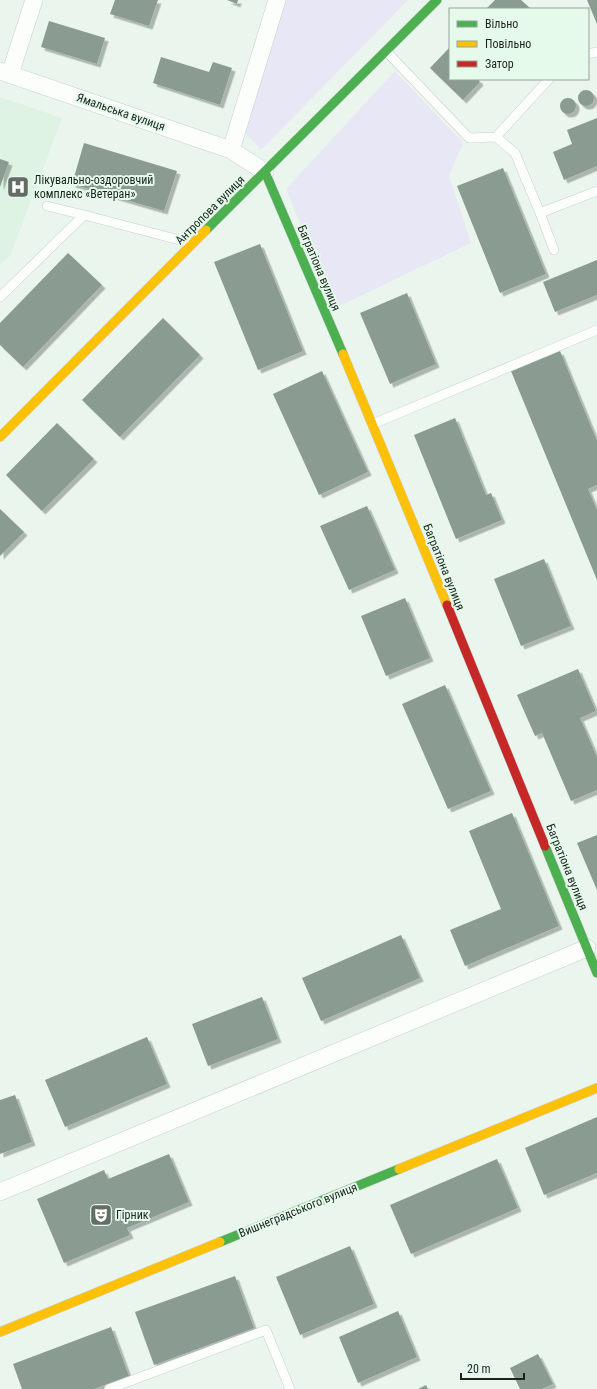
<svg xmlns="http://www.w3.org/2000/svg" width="597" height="1389" font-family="'Roboto Condensed',sans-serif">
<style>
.built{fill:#def3e4}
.green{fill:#e7e7f5}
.building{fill:#8a9c91;filter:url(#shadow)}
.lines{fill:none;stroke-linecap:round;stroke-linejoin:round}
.lane-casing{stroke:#c8d1cb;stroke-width:10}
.street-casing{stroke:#c8d1cb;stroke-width:18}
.fast-casing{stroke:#c8d1cb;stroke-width:10}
.slow-casing{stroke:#c8d1cb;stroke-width:10}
.jam-casing{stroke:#c8d1cb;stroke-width:10}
.lane{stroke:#fcfefc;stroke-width:9}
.street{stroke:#fcfefc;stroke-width:17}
.fast{stroke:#4caf50;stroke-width:9}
.slow{stroke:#ffc107;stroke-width:9}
.jam{stroke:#c62828;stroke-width:9}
.labels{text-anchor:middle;stroke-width:4;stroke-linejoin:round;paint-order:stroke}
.street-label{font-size:12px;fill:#1b231d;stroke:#e5faeb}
.poi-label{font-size:12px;fill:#1b231d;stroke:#e5faeb;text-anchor:start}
</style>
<defs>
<filter id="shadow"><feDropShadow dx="3.5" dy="3.5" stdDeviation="0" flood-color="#0004"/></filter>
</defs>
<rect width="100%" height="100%" fill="#eaf5ed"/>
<path class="built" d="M0 97 62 118 10 256 0 265Z"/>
<path class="green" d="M285 0H408L261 150 242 129Z
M395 71 463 143 449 176 471 243 335 308 286 189Z"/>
<path class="building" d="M115 0H158L149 26 110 14Z
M227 0H238L237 4Z
M495 0H521L531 9H486Z
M587 0H597V24Z
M49 21 105 38 97 64 41 47Z
M450 47V79H478L480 82 463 100 430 68Z
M161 57 209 72 213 62 232 68 220 105 153 83Z
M578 98a8 8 0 1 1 16 0a8 8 0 1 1-16 0Z
M560 106a8 8 0 1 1 16 0a8 8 0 1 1-16 0Z
M597 118V166L564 180 553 152 572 144 567 130Z
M84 143 177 171 164 211 72 184Z
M0 159 9 162 0 187Z
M503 168 546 274 500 293 457 186Z
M260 244 303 351 258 370 214 262Z
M68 253 102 285 23 367 0 345V323Z
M597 260V295L555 312 543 282Z
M407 293 436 364 390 384 360 313Z
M163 318 200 355 120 437 82 400Z
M560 351 597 441V485L588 489 597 510V580L511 371Z
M322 371 368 472 319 495 273 394Z
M455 418 486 495 491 493 502 520 456 539 414 435Z
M57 423 94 459 42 511 6 475Z
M367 506 395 570 349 590 320 526Z
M0 509 24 532 0 556Z
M544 559 571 626 521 646 494 579Z
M405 598 430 658 386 676 361 616Z
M578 669 596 711 580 718 597 757V790L571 801 542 733 535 736 517 695Z
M445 685 491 791 448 809 402 704Z
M512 813 559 926 465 966 450 930 501 909 469 831Z
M597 835V890L577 843Z
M401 935 420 978 321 1021 302 978Z
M262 997 278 1039 208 1066 192 1024Z
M147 1037 167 1084 65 1127 45 1080Z
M15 1095 32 1142 0 1154V1100Z
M597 1117V1173L544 1195 525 1148Z
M169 1154 189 1202 127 1228 130 1235 64 1263 37 1199 104 1170 108 1179Z
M497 1159 518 1208 411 1254 390 1205Z
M350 1246 374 1304 300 1335 276 1277Z
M235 1276 254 1328 154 1365 135 1312Z
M398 1311 417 1357 358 1383 339 1337Z
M111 1327 129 1376 94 1389H22L13 1364Z
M538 1354 553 1384 542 1389H520L510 1368Z
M426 1385 428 1389H418Z"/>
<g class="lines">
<g class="lane-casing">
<path id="lane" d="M386 51 469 138 496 137 515 153 540 213 597 191
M588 54 597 52
M496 137 549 79
M47 206 84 215
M540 213 554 250
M0 297 84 215 191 243
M373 424 597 330
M109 1389 266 1330 290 1389"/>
</g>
<g class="street-casing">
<path id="street" d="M0 71 231 150 265 172
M10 74 34 0
M231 150 277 0
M0 1192 587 948"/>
</g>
<g class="fast-casing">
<path id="fast" d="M265 172 343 354
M206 230 437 0
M545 846 597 973
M220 1242 399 1169"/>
</g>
<g class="slow-casing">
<path id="slow" d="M343 354 447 605
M0 437 206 230
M399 1169 597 1088
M0 1332 220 1242"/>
</g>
<g class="jam-casing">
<path id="jam" d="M447 605 545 846"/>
</g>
<use href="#lane" class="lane"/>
<use href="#street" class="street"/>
<use href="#fast" class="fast"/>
<use href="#slow" class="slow"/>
<use href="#jam" class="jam"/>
</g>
<defs>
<g id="hospital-square" transform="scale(1.15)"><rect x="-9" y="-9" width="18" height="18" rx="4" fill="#636c66" stroke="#e5faeb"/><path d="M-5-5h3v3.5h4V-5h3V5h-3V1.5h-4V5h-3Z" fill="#fff"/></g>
<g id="theatre-square" transform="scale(1.15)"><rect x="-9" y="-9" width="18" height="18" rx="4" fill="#636c66" stroke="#e5faeb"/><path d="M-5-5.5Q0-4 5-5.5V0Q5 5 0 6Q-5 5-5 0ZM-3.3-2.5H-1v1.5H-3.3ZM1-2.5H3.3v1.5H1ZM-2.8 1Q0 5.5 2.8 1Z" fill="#fff"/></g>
</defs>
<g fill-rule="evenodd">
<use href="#hospital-square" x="18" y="187"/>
<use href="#theatre-square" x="101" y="1215"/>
</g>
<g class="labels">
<g class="street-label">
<text transform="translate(121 112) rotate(19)" y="4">Ямальська вулиця</text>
<text transform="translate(210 210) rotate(-45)" y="4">Антропова вулиця</text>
<text transform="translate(319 268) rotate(67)" y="4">Багратіона вулиця</text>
<text transform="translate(444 567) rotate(68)" y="4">Багратіона вулиця</text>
<text transform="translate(567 867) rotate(68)" y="4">Багратіона вулиця</text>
<text transform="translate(298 1210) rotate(-22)" y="4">Вишнеградського вулиця</text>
</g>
<g class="poi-label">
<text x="34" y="184">Лікувально-оздоровчий<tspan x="34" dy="14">комплекс «Ветеран»</tspan></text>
<text x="116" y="1219">Гірник</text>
</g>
</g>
<rect x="449" y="8" width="140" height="72" fill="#e5faeb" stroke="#94a499"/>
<rect x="457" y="21" width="20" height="6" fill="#4caf50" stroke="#94a499"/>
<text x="485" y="28" font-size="12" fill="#1b231d">Вільно</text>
<rect x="457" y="41" width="20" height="6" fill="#ffc107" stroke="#94a499"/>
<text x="485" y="48" font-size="12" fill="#1b231d">Повільно</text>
<rect x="457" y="61" width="20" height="6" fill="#c62828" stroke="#94a499"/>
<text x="485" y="68" font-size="12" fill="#1b231d">Затор</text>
<path d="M461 1373v6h63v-6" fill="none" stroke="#1b231d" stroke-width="2"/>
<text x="467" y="1373" font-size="12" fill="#1b231d" stroke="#e5faeb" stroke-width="3" paint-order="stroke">20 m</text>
</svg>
